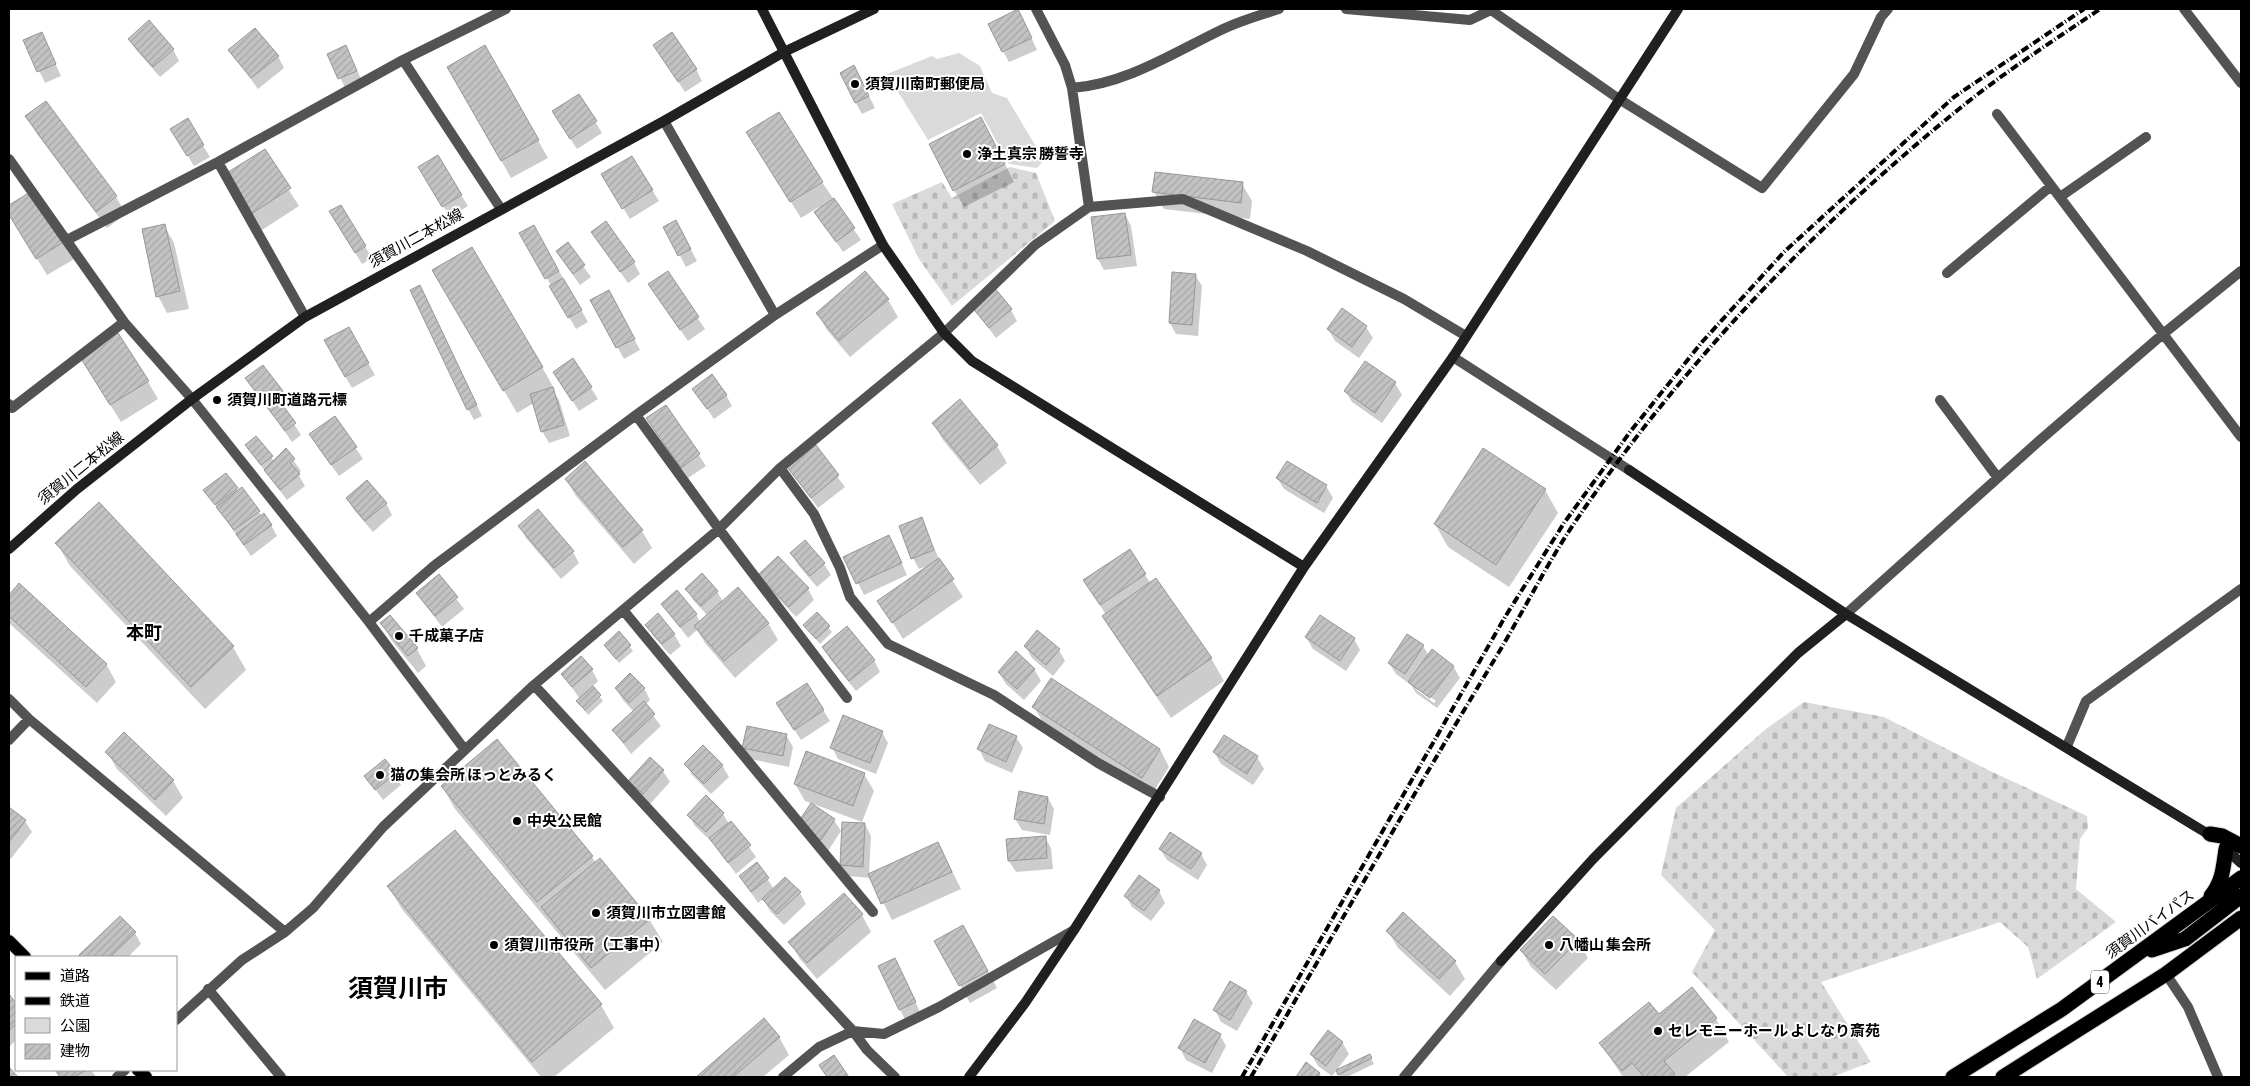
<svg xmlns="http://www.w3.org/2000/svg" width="2250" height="1086" font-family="'Asap Condensed','Noto Sans JP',sans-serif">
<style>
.green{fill:#dadada}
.cemetery{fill:url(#cemetery-stones)}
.shadow{fill:#0003;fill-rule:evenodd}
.building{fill:url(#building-hatch);stroke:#979797}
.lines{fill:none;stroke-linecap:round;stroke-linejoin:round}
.primary-casing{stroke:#dbdbdb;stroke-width:14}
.highway-casing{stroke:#dbdbdb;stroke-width:17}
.street{stroke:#535353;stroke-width:10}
.secondary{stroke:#202020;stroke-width:10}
.primary{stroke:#000;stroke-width:12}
.highway{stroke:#000;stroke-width:15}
.rail{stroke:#000;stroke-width:4;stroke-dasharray:8 2.5 1 2.5;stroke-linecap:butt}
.poi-dot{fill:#000;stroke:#fff;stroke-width:2}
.labels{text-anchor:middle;stroke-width:4;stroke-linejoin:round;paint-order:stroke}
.shield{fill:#fff;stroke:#4c4c4c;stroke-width:1}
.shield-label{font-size:14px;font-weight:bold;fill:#000}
.poi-label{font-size:15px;font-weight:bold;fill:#000;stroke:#fff;text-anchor:start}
.street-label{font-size:15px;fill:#000;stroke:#fff}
.quarter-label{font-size:18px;font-weight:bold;fill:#000;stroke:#fff}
.town-label{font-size:25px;font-weight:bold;fill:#000;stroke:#fff}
</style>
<defs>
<pattern id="cemetery-stones" width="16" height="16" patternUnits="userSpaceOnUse" patternTransform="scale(1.25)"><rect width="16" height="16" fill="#dadada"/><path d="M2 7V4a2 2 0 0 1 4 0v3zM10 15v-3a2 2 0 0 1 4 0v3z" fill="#b9b9b9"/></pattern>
<pattern id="building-hatch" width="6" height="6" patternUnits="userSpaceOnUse" patternTransform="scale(1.25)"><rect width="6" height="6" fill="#c3c3c3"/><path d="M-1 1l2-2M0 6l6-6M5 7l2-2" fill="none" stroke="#a6a6a6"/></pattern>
</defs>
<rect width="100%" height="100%" fill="#fff"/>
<path class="green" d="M959 53 980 66 992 93 1007 98 1044 160 1037 168 1009 164 981 113 928 140 887 74 932 56 937 59Z"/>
<path class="cemetery" d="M1010 167 1036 173 1055 221 952 306 919 259 892 204 942 182 952 198Z
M1804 702 1884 717 1988 770 2087 816 2088 828 2080 839 2076 889 2116 922 2037 979 2028 947 2000 922 1821 982 1871 1062 1832 1077H1788L1692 972 1715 930 1661 875 1676 808 1766 729Z"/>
<path class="shadow" d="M1024 22 1037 50 1009 62 1003 51Z
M42 34 61 76 45 83 25 41Z
M129 39 173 49 179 61 160 77 136 50Z
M346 47 363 83 346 90 329 54Z
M485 47 548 158 511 178 449 67Z
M230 50 278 56 284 68 258 89Z
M661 56 696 69 702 81 685 92Z
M860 78 875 108 862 114 856 103Z
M579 95 602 133 577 149 560 123Z
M46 103 116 197 126 214 107 228 37 134 27 117Z
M187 120 210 157 194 166 178 140Z
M991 136 1014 182 964 207 954 190Z
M758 150 822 182 861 240 843 252 816 212 820 209 819 207 801 218Z
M264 151 299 206 262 230 237 192Z
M426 178 461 195 468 206 450 217Z
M1242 184 1252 201 1250 219 1164 209 1154 192Z
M609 186 652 190 659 201 630 219Z
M35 191 76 258 47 275 9 213V207Z
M340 206 372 258 362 264 331 212Z
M1125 214 1131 226 1137 266 1104 270 1098 259Z
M164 225 174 243 189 309 167 313 158 296Z
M534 227 588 322 576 329 521 233Z
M665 227 682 233 697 261 686 267Z
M599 243 634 263 640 274 628 283Z
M567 244 591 277 580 285 557 252Z
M667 273 705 329 688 341 657 296Z
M1195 275 1202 286 1198 336 1176 334 1170 323Z
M447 293 542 367 555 390 553 391 559 400 570 436 549 443 542 431 534 403 517 413Z
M426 298 482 416 474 420 468 409Z
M888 300 898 317 850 357 827 330 817 313Z
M592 301 615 303 640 350 624 359Z
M972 306 1011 310 1017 321 996 338Z
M1366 327 1373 338 1359 358 1335 341 1328 329Z
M348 328 375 375 352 388 325 341Z
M573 360 598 399 579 411 561 383Z
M91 374 148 382 158 399 121 422Z
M247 378 281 392 288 403 283 407 301 435 292 442Z
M1395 383 1402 395 1382 423 1352 402 1345 391Z
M726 395 732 406 714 419 701 400Z
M666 406 706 466 688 478 648 419Z
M335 417 363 459 339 476 317 446Z
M933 423 997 446 1007 463 980 485 943 440Z
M246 446 271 457 275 463 286 450 301 471 298 474 305 486 287 500Z
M815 447 845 487 818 508 789 468Z
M1484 450 1545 490 1558 513 1509 587 1448 547 1435 524Z
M1287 462 1326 486 1333 498 1324 513 1284 489 1277 478Z
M585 463 642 531 652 548 634 564 576 496 566 479Z
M236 489 271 525 277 536 251 556 205 490Z
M347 499 386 503 392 515 373 532 354 510Z
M99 504 233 647 246 670 205 709 70 566 57 543Z
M921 519 940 561 963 597 903 639 879 601 927 566 919 569 913 558Z
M520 527 573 552 579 563 561 579 526 538Z
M805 541 824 564 831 575 817 587 798 565 791 553Z
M895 548 907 575 864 595 845 557Z
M1129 551 1151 584 1211 658 1224 681 1171 718 1117 639 1103 617 1106 615 1085 581Z
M760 575 808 589 814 600 796 617 766 586Z
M439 576 464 609 442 627 417 594Z
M19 585 106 664 116 682 97 703 10 624 9 597Z
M687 589 717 591 723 602 768 623 778 640 735 678 705 643 697 630 688 638 662 604 696 614 700 622 707 615 693 600Z
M817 614 832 632 820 644 804 625Z
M382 624 417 649 426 666 418 673 392 641Z
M647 625 674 634 681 646 670 655 653 636Z
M619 633 633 651 619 663 605 646Z
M1306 637 1354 639 1360 650 1346 671 1313 649Z
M1025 646 1059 650 1065 661 1053 676 1032 658Z
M1423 646 1429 656 1453 666 1460 678 1437 708 1416 693 1411 685 1396 674 1389 663ZM1417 687 1436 701 1434 703 1417 690Z
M823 647 874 660 880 672 856 691 830 659Z
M1034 669 1041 681 1024 700 1006 684 999 673Z
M592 670 598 681 592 687 603 701 588 715 581 706 578 701 580 699 562 674Z
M644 688 650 700 645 705 661 726 631 754 613 730 634 712 623 700 616 689Z
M1034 707 1160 749 1169 767 1152 794 1044 724Z
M823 710 830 721 801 740 784 714Z
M882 732 888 743 876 774 838 759 832 747Z
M786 735 793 747 789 767 750 759 744 748Z
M1225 736 1257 757 1264 769 1253 785 1221 764 1214 752Z
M1016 737 1023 748 1012 773 985 761 979 749Z
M107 752 173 781 183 798 166 816 117 769Z
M650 759 663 771 670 782 650 804 636 792 630 781Z
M384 761 401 785 383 800 366 776Z
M686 764 722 765 729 777 711 794 692 775Z
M864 774 874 791 862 822 805 801 795 784Z
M442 786 592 857 596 863 649 919 663 942 605 990 455 809Z
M706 797 723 814 729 824 731 822 756 857 736 874 714 844 695 826 689 815Z
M1048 798 1054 809 1050 835 1022 830 1015 819Z
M9 808 25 821 32 832 9 861Z
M834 820 841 831 828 851 805 836Z
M865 824 871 836 869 874 938 843 961 889 892 920 871 878 848 876 841 865Z
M455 832 601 1005 614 1028 554 1077H541L402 909 388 886Z
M1045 837 1051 848 1053 869 1016 872 1009 861Z
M1160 849 1201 854 1207 865 1198 880 1167 860Z
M757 864 774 889 800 893 806 904 784 925 770 911 763 899 758 903 740 876Z
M1159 891 1165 903 1151 921 1132 907 1126 896Z
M1403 914 1455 962 1465 979 1450 996 1398 948 1388 931Z
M862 915 871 932 817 979 800 959 790 942Z
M135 933 141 944 128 957H82L81 956Z
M936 941 973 943 997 988 970 1003Z
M1578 941 1588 958 1556 990 1531 967 1521 950Z
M901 971 921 1014 906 1021 900 1010Z
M1692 989 1716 1019 1729 1042 1685 1077H1623L1600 1043 1659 1015Z
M1246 992 1253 1003 1237 1031 1221 1022 1215 1010Z
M9 996 16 1005V1040L10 1046Z
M764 1020 779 1037 789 1055 763 1077H697Z
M1220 1035 1226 1046 1212 1073 1186 1060 1180 1048Z
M1342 1042 1349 1054 1332 1076 1318 1066 1311 1054Z
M1369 1055 1374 1064 1347 1077H1341L1337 1071Z
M1307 1063 1320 1074 1321 1077H1297Z
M55 1070H91L96 1077H60Z"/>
<path class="building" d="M1018 9 1032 38 1002 52 988 24Z
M149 20 174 49 153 67 128 39Z
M255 28 279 56 251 78 228 50Z
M42 32 56 64 37 72 23 40Z
M672 32 697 69 678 82 653 45Z
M346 45 357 71 338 79 327 54Z
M485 45 539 140 501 161 447 67Z
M854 65 869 96 855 103 840 73Z
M579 94 597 121 570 139 552 111Z
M46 101 117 196 96 212 25 116Z
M779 112 823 182 790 202 746 132Z
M981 117 1005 164 953 191 929 144Z
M188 118 204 145 187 156 170 129Z
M265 149 291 188 251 214 225 174Z
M438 155 462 195 442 207 418 167Z
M632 156 653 190 622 209 601 174Z
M1155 172 1243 182 1241 203 1152 192Z
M35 189 67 240 36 259 9 215V205Z
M834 198 855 228 836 242 814 212Z
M341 205 366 246 355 253 329 211Z
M1125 213 1131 255 1097 259 1091 217Z
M676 220 691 249 678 256 663 227Z
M606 221 635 262 620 272 591 232Z
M165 224 180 291 156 297 142 229Z
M534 225 559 271 545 279 519 233Z
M568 242 585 265 573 274 556 251Z
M472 247 543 367 503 391 432 270Z
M668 271 699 317 680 330 648 284Z
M865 271 889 299 839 341 816 313Z
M1172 272 1196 274 1192 325 1169 323Z
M563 278 582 310 568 318 549 286Z
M420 285 477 405 467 410 410 290Z
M994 287 1012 309 989 328 971 306Z
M609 290 635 339 616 348 590 300Z
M1342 308 1367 326 1352 347 1327 329Z
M349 327 369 363 345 377 324 340Z
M118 333 149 381 110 405 80 357Z
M573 358 592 387 572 401 553 372Z
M1365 361 1396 382 1375 413 1344 391Z
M263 365 283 391 276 396 296 423 285 431 245 378Z
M712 374 727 395 707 409 692 389Z
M553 387 564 425 541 432 530 394Z
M960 399 998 445 970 469 932 423Z
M666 405 700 454 681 468 646 418Z
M335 416 357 447 331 465 309 434Z
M256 436 273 456 261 465 245 445Z
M816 445 839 475 811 498 787 467Z
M286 448 295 459 290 463 300 474 280 490 264 470Z
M1483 448 1546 489 1496 565 1434 524Z
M585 461 643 530 623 547 565 479Z
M1287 461 1327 485 1317 503 1276 478Z
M226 473 238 488 215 505 203 490Z
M367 480 387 503 365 521 346 498Z
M242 487 260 511 234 530 216 507Z
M99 502 234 646 191 687 55 543Z
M538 509 574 551 554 568 518 526Z
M264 513 272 525 244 545 236 534Z
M922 517 934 550 911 559 899 526Z
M889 535 902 563 856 584 843 557Z
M805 540 825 563 810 576 790 553Z
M1130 549 1146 574 1100 605 1083 580Z
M778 556 809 588 789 607 758 575Z
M939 558 954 579 892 623 877 601Z
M702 573 718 591 701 606 685 589Z
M439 574 458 597 435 616 416 593Z
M1156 578 1212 658 1157 696 1102 616Z
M19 583 107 664 86 687 9 616V595Z
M738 587 769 623 724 661 694 626Z
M677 590 697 614 680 627 661 604Z
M817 612 830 626 816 639 803 625Z
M658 613 675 634 662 644 645 625Z
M390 615 418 648 408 656 380 623Z
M1320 615 1355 638 1340 661 1305 637Z
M847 626 875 660 849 681 822 647Z
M1037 630 1060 649 1046 665 1024 646Z
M619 631 631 645 616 659 604 645Z
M1407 634 1424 645 1405 674 1388 663Z
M1432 649 1454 666 1430 698 1408 682Z
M1016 651 1035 669 1017 689 998 672Z
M581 656 593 669 572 687 561 674Z
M630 673 645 688 629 703 615 688Z
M1051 678 1160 749 1142 778 1032 707Z
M807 683 824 710 794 730 776 703Z
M593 686 601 695 585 710 576 701Z
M644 701 655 714 624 743 612 730Z
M843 715 883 731 870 763 830 748Z
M989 724 1017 736 1006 762 977 749Z
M747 726 787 734 783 756 742 748Z
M124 732 174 780 155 800 105 752Z
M1224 735 1258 756 1247 774 1213 752Z
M497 739 593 856 537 902 441 786Z
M703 745 723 765 704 784 684 764Z
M806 751 865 773 853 806 794 784Z
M650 757 664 770 643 794 628 781Z
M385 759 396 773 375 790 364 776Z
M1019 791 1048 797 1044 824 1014 819Z
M706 795 724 813 706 832 687 815Z
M811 803 835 819 821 840 797 824Z
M9 807 26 820 9 842Z
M731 821 751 845 728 863 709 838Z
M842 822 865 823 863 867 840 865Z
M455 830 602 1004 532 1062 387 886Z
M1170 832 1202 853 1191 869 1159 849Z
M1046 836 1047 858 1008 861 1006 839Z
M938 842 952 872 881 904 868 874Z
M600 858 650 919 591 968 541 907Z
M757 862 769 878 751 892 739 876Z
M1139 875 1160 890 1144 911 1124 896Z
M785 877 801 892 777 914 762 899Z
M844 893 863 914 807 963 788 942Z
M1403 912 1456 961 1439 979 1386 931Z
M120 916 136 932 110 957H81L79 955Z
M1553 916 1579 940 1545 974 1520 950Z
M963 925 988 971 959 986 934 941Z
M895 958 916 1002 899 1010 878 966Z
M1230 981 1247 991 1230 1020 1213 1010Z
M1692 987 1717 1018 1664 1061 1675 1074 1671 1077H1644L1632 1063 1622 1071 1599 1043 1649 1002 1659 1014Z
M9 994 16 1003V1024L9 1030Z
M764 1018 780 1037 733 1077H696Z
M1194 1019 1221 1034 1205 1063 1178 1048Z
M1328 1030 1343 1042 1326 1066 1310 1054Z
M1370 1054 1372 1058 1338 1075 1336 1070Z
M834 1055 849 1077H827L819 1065Z
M1306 1062 1320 1073 1317 1077H1296Z
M9 1067 18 1077H9Z
M55 1070H86L74 1077H60Z"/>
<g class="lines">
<g class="primary-casing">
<path id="primary" d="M9 941 25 957
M138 1070 146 1077"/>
</g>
<g class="highway-casing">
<path id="highway" d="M2210 834 2222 836 2241 846
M2211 896C2223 881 2223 868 2226 849
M2152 950 2185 939 2241 896
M1953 1077 2062 1009 2241 878
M2003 1077 2166 974 2241 918"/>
</g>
<path class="street" d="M1036 9 1065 65 1072 88 1089 207
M1346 9 1470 20 1491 10 1619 99 1762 188 1854 74 1881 17 1888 9
M2184 9 2241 83
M403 60 501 209
M1072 88C1126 84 1173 53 1221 30 1239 21 1260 15 1279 9
M1997 114 2241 437
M664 121 775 315
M9 159 124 322 192 399 369 622 465 750
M218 162 305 317
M2060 197 2146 137
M67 240 218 162 403 60 506 9
M1947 273 2051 186
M1453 357 1629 470
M1940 400 1998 478
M9 404 12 408 124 322
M636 415 719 529 847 698
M780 468 814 514 840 568 850 597 888 644 994 695 1098 763 1160 797
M623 610 873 912
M1846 614 2039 441 2163 334 2241 271
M369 622 435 565 636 415 775 315 883 245
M534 685 853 1031 867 1050 895 1077
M9 699 29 719 285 932
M9 740 29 719
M2067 746 2086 701 2241 589
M2166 974 2188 1007 2218 1077
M208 989 281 1077
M176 1020 242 960 285 932 313 908 383 827 534 685 719 529 780 468 944 333 1035 245 1089 207 1183 199 1307 251 1404 299 1466 336
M117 1077 125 1070
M783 1077 819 1047 853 1031 884 1034 939 1007 1074 930
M1404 1077 1501 961"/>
<path class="secondary" d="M762 9 883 245 944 333 972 361 1304 567
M1629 470 1846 614 2213 837
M9 549 77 489 192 399 305 317 664 121 784 52 874 9
M2224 847 2241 863
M1501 961 1593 859 1798 653 1846 614
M969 1077 1025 1003 1074 930 1304 567 1453 357 1678 9"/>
<use href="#primary" class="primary"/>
<use href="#highway" class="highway"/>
<path class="rail" d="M1242 1077 1505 617 1564 523 1630 432 1702 342 1784 252 1954 97 2084 9
M1251 1077C1332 937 1412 796 1496 657 1522 614 1545 567 1573 525 1679 368 1811 229 1959 109 2003 73 2053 41 2100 9"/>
</g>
<g class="poi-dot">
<circle cx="855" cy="84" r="5"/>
<circle cx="967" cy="154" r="5"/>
<circle cx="217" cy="400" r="5"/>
<circle cx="399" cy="636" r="5"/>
<circle cx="380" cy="775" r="5"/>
<circle cx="517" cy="821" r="5"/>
<circle cx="596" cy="913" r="5"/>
<circle cx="494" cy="945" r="5"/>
<circle cx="1549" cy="945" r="5"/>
<circle cx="1658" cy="1031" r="5"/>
</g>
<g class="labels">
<rect class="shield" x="2091" y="970.5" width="18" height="23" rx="4"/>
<g class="shield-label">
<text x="2100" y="987">4</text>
</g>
<g class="poi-label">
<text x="865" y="89">須賀川南町郵便局</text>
<text x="977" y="159">浄土真宗 勝誓寺</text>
<text x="227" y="405">須賀川町道路元標</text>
<text x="409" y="641">千成菓子店</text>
<text x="390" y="780">猫の集会所 ほっとみるく</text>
<text x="527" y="826">中央公民館</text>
<text x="606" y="918">須賀川市立図書館</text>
<text x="504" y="950">須賀川市役所（工事中）</text>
<text x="1559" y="950">八幡山 集会所</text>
<text x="1668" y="1036">セレモニーホール よしなり斎苑</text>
</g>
<g class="street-label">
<text transform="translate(416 238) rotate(-29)" y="5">須賀川二本松線</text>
<text transform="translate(81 468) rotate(-39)" y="5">須賀川二本松線</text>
<text transform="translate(2150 924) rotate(-36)" y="5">須賀川バイパス</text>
</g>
<g class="quarter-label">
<text x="144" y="639">本町</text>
</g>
<g class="town-label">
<text x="398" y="997">須賀川市</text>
</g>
</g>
<rect width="2250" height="1086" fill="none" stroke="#000000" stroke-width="20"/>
<rect x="15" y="956" width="162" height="115" fill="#ffffff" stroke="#999999"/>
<rect x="25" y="972" width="25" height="8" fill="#000000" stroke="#999999"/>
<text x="60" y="981" font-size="15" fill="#000000">道路</text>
<rect x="25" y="997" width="25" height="8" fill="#000000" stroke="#999999"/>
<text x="60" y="1006" font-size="15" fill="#000000">鉄道</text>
<rect x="25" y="1018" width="25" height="15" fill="#dadada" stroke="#999999"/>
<text x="60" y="1031" font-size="15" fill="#000000">公園</text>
<rect x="25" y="1044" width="25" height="15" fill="url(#building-hatch)" stroke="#999999"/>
<text x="60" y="1056" font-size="15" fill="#000000">建物</text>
</svg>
